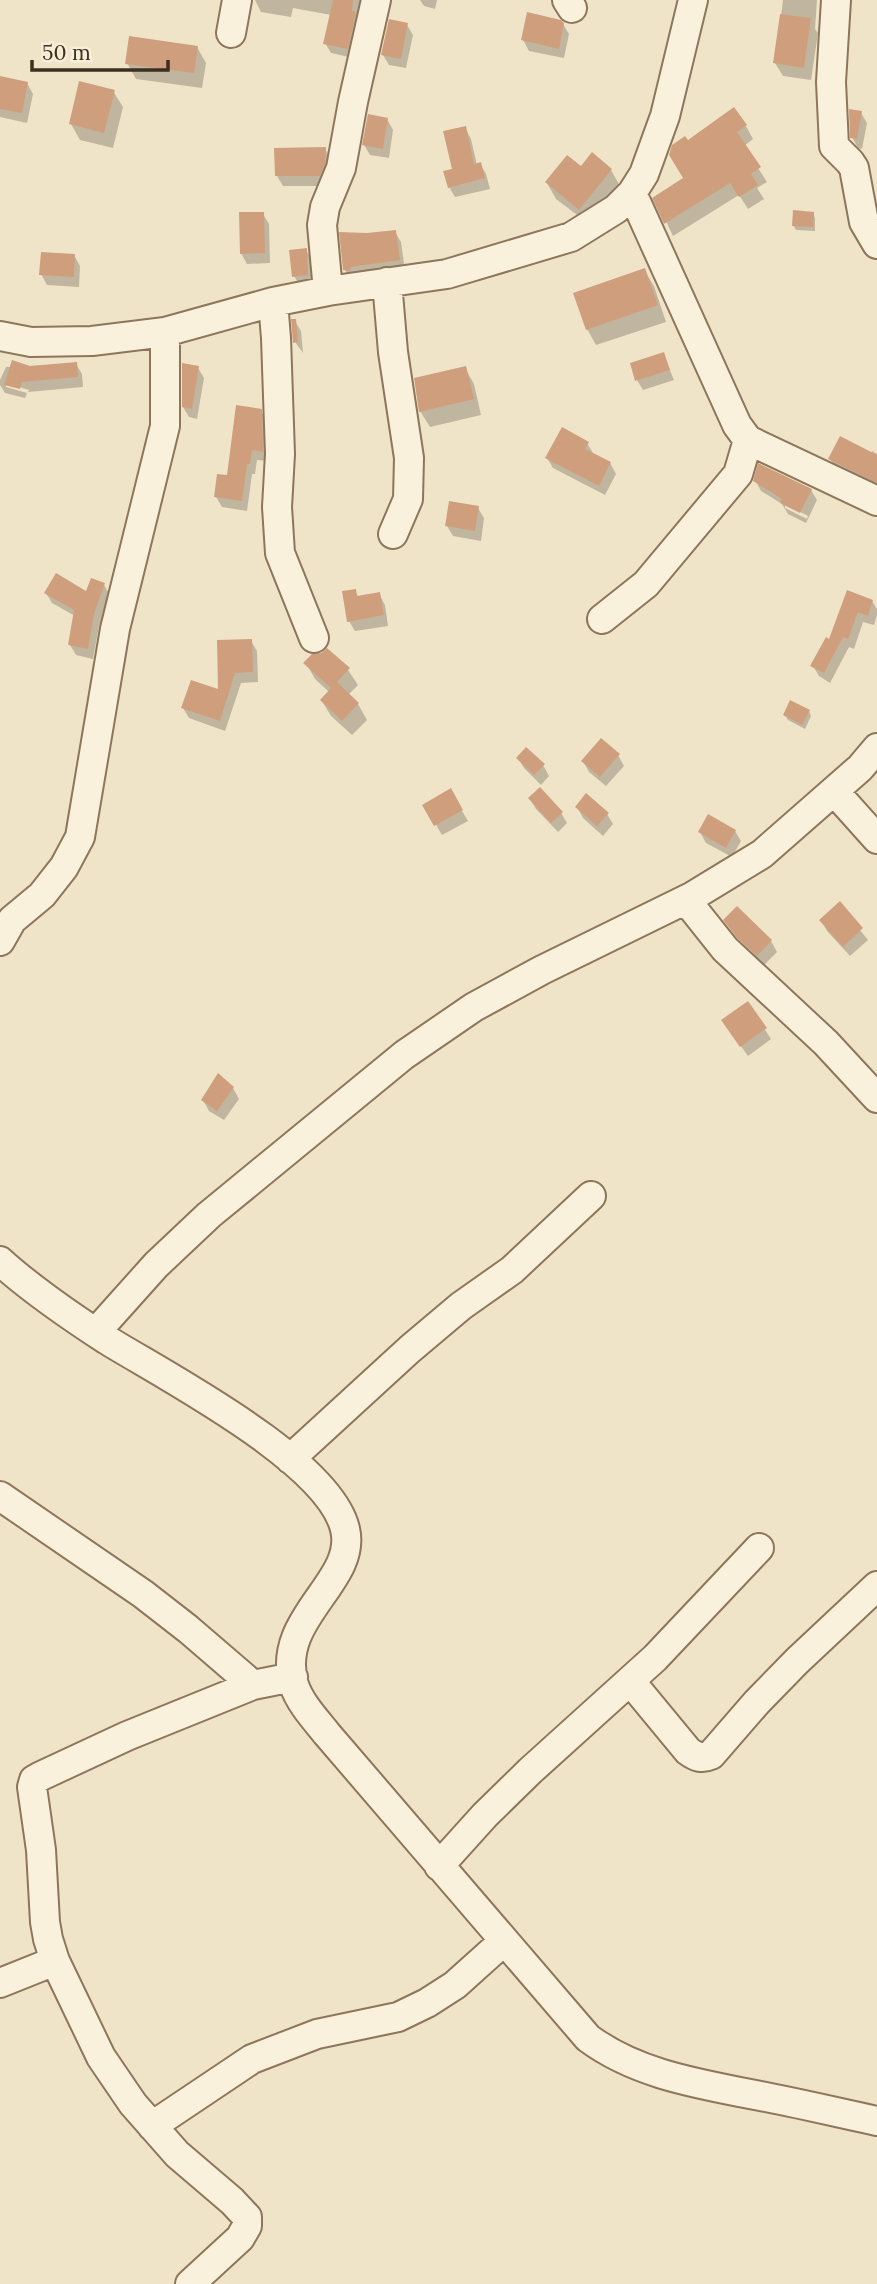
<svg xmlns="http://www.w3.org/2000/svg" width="877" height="2284" font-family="Lora,serif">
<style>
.shadow{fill:#0003;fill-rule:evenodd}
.building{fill:#cf9f7d}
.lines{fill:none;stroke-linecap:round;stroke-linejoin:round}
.minor-casing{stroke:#8d765c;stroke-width:32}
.minor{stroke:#faf1dc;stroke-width:28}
</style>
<rect width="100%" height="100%" fill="#f0e4c8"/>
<path class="shadow" d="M255 0H360L357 18 361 24 353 58 331 53 325 43 331 15 293 8 291 17 261 12Z
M420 0H437L435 9 424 6Z
M783 0H817L815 29 818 33 811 80 783 76 775 63Z
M563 24 569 34 564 58 529 51 523 40Z
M407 25 413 35 406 68 389 65 383 55Z
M197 47 206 63 202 88 136 79 127 63Z
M0 78 27 83 33 94 27 123 0 117Z
M113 91 123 107 113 148 80 140 71 124Z
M861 113 867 123 862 149 858 148 852 137Z
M387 119 393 130 389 158 370 155 364 145Z
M746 126 753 139 744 146 767 182 757 188 764 199 748 209 739 195 673 236 655 198 685 179 687 143Z
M465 128 471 139 477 165 480 164 486 174 490 189 455 197 449 187Z
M325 149 331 159 325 186H283L277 176Z
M581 168 611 170 620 186 589 224 556 199 547 183Z
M813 213 815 218V231L796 230 793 225Z
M263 214 269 224 270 263 247 264 241 253Z
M395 232 401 242 405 270 351 280 345 270 367 235Z
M306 250 312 260 313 285 300 286 294 276Z
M74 255 80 266 79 287 47 285 41 274Z
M644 270 654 286 666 322 596 345 587 329Z
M295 321 301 331 303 353 295 342Z
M663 354 674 380 643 390 637 380Z
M76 364 82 374 83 387 28 392 29 390 6 383V387L27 393 25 398 5 393 0 385V388V380L6 367Z
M198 368 204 378 197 419 189 417 183 407Z
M465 368 474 384 481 415 430 427 420 411Z
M261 411 267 421 268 461 257 460 255 474H252L247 511 222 507 216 497 228 477Z
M587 443 593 453 610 463 616 474 605 495 553 468 547 458Z
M872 451 877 454V492L838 473 830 459 871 454Z
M755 480 811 490 817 500 806 523 788 514 782 504 761 491ZM785 504 808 516 807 519 785 508Z
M478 508 484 518 481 541 453 536 447 526Z
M104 585 110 595 99 626 93 659 76 655 70 645 75 616 52 603 46 593 87 594Z
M355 591 359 598 379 594 385 605 388 626 355 631 349 621Z
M848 593 872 601 877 609V615L874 625 863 622 854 649 849 647 830 683 819 676 813 666 830 641Z
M251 641 257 651 258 682 241 683 225 731 189 718 183 708 220 691Z
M306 663 348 670 358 685 348 695 358 704 367 720 352 735 331 716 322 701 329 692 315 679Z
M809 711 811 716 805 729 788 720 785 715Z
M618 755 624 766 606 786 589 772 583 761Z
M518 758 543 765 549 776 541 785 524 768Z
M450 791 468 821 442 835 425 806Z
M530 799 561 813 567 823 558 832 536 809Z
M577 807 607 814 613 824 603 836 583 818Z
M735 831 741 841 732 857 706 843 700 832Z
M839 904 868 940 850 956 827 931 821 920Z
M737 909 771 941 777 952 764 965 732 931Z
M748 1004 771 1039 748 1056 730 1031Z
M233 1088 239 1099 224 1120 209 1111 203 1100Z"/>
<path class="building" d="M333 0H353L352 11 356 12 348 49 323 44Z
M527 12 561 20 564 23 559 49 521 40Z
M780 14 811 18 804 68 773 63Z
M389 19 408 23 401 59 381 55Z
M129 36 198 46 194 73 125 64Z
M0 76 28 82 22 113 0 109Z
M79 81 115 90 104 133 69 124Z
M734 107 747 125 737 132 761 167 751 174 758 185 739 197 730 183 664 224 652 198 683 178 669 155 672 145 685 136 688 140Z
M849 109 862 111 857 139 850 138Z
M368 114 388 118 383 149 362 145Z
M466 126 474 164 481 162 485 178 448 188 443 171 452 169 443 131Z
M326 147 325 163 320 176H275L274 148Z
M592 152 612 169 579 210 545 182 567 155 581 166Z
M793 210 814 212 813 227 792 226Z
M239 212H264L265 253 240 254Z
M396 230 400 260 351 267 350 271 343 270 339 232 367 233Z
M307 248 308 275 292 277 289 250Z
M41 252 75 254 74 277 39 275Z
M645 268 658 305 586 330 573 293Z
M291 319H296L298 342 293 343Z
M664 352 670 370 635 381 630 363Z
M12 360 30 366 77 362 78 377 22 382 20 389 4 385Z
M182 363 199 366 192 409 182 407Z
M466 366 474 399 419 412 414 378Z
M236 405 262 409 263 452 252 450 250 464H247L242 501 214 497 217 474 227 475Z
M562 427 589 442 585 449 611 462 599 486 545 458Z
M840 436 877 455V483L828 459Z
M758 463 812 489 800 513 780 503 782 499 753 481Z
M449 501 479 506 475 531 445 526Z
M56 573 86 591 91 578 105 583 94 614 88 649 68 645 74 610 44 593Z
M356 589 357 596 380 592 384 615 347 622 342 591Z
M847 590 873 600 868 616 858 612 848 639 843 637 824 673 810 666 826 637 829 639Z
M252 639 253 672 235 673 220 721 181 708 191 680 218 689 217 640Z
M327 648 350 668 337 682 359 703 342 721 320 700 331 688 303 663 312 654 321 653Z
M790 700 810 710 802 725 783 715Z
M601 738 620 754 600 777 581 761Z
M526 747 545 764 534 775 516 758Z
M540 787 563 812 551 823 528 798Z
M451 788 463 810 434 826 422 805Z
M586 793 609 813 597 826 575 807Z
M708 814 736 830 726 848 698 832Z
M840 901 863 928 843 947 819 920Z
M737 906 772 940 757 956 737 938 723 920Z
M748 1001 767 1028 740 1047 721 1020Z
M218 1073 234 1087 217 1111 201 1100Z"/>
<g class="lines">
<g class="minor-casing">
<path id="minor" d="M567 0 572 8
M836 0 831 82 834 146 850 162 854 168 864 222 877 244
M231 33 237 0
M632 193 737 425 748 440 877 501
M387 282 393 352 409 458 408 499 393 534
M328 291 322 225 325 207 341 168 353 102 376 0
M273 302 276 338 280 454 277 507 280 553 314 638
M0 336 31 342 92 341 165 332 273 302 328 291 447 274 571 237 616 209 632 193 644 174 665 116 693 0
M602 619 646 584 738 474 748 440
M834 791 877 839
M686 900 725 949 826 1043 877 1098
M0 941 12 920 42 895 64 867 80 837 115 629 165 426V332
M0 1261C33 1291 70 1316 107 1340 167 1377 329 1461 345 1529 358 1582 274 1618 294 1685 300 1703 315 1719 327 1734L588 2038C635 2073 694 2083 750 2094 793 2102 835 2112 877 2121
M96 1332 156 1265 209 1215 404 1055 474 1007 542 970 693 896 762 854 860 768 877 748
M290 1459 410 1349 461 1306 512 1270 591 1196
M0 1496 143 1594 188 1629 253 1685
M631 1682 688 1751C696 1757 702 1759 711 1755L757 1702 797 1661 877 1586
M439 1866 485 1815 530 1771 655 1658 759 1548
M0 1983 55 1961
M152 2126 252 2059 317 2034 398 2017 427 2003 455 1985 504 1941
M190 2284 240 2238 247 2226V2217L232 2201 177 2154 133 2104 101 2057 55 1961 48 1939 45 1922 41 1850 32 1787 34 1780 41 1776 127 1736 253 1685 293 1677"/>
</g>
<use href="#minor" class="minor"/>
</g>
<path d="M32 60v10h136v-10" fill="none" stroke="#3d2e20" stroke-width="3.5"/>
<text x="42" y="60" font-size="21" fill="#3d2e20" stroke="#f7eed8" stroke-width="5" paint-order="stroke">50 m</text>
</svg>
